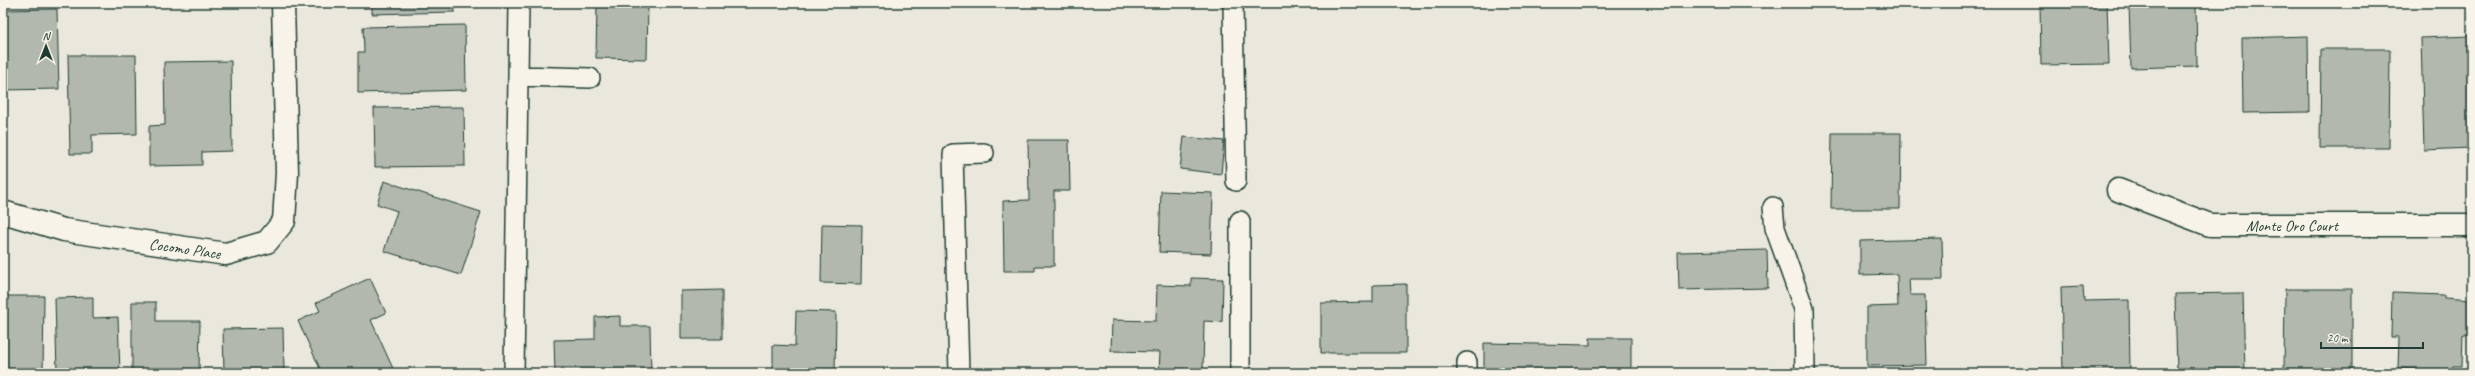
<svg xmlns="http://www.w3.org/2000/svg" width="2475" height="376" font-family="Caveat,sans-serif">
<style>
.building{fill:#b2b8ae;stroke:#1f3d34}
.lines{fill:none;stroke-linecap:round;stroke-linejoin:round}
.lane-casing{stroke:#1f3d34;stroke-width:22}
.street-casing{stroke:#1f3d34;stroke-width:25}
.lane{stroke:#f7f3e8;stroke-width:19}
.street{stroke:#f7f3e8;stroke-width:22}
.labels{text-anchor:middle;stroke-width:3.5;stroke-linejoin:round;paint-order:stroke}
.street-label{font-size:16px;fill:#1f3d34;stroke:#f7f3e8}
</style>
<rect width="100%" height="100%" fill="#eae8dd"/>
<filter id="ink" filterUnits="userSpaceOnUse"><feTurbulence type="fractalNoise" baseFrequency=".025" numOctaves="2"/><feDisplacementMap in="SourceGraphic" scale="8" xChannelSelector="R" yChannelSelector="G"/><feConvolveMatrix kernelMatrix="1 2 1 2 8 2 1 2 1" color-interpolation-filters="sRGB"/></filter>
<g filter="url(#ink)">
<path class="building" d="M372 3H454L455 12 372 14Z
M597 3H648L647 59 596 58Z
M2040 3H2107L2109 64 2041 65Z
M2129 3H2196L2197 66 2131 68Z
M57 9 59 89 3 90V10Z
M465 25 466 90 358 93V52H364L363 27Z
M2308 36 2309 112 2243 113 2242 38Z
M2470 36 2472 148 2424 150 2421 38Z
M2321 49H2390L2389 148H2320Z
M68 55H136L137 134 92 135V154H70Z
M231 61 232 151 202 152V165L149 166V126L165 125 164 62Z
M464 107 465 166 375 167 374 108Z
M1832 133H1901L1900 209H1831Z
M1184 137 1224 141 1221 174 1180 169Z
M1028 140H1069L1070 191H1054V266H1035V271H1004L1003 201 1029 200Z
M384 181 481 212 461 275 384 251 397 211 377 204Z
M1161 191 1213 193 1211 254 1159 252Z
M822 224 862 225 861 284 821 283Z
M1942 239 1943 279H1909L1910 295H1925L1927 365 1867 366V307L1898 306 1897 274 1860 275V241Z
M1767 250 1768 288 1679 290 1678 252Z
M370 278 386 313 371 320 395 373H322L298 321 320 311 316 303Z
M1191 278 1223 279 1222 322 1204 321 1203 373H1159L1160 352 1111 351 1112 320 1156 321 1157 285 1191 286Z
M1406 284V353H1321V303L1373 302V285Z
M2083 286 2084 301 2129 300 2130 373H2063L2061 287Z
M2285 289H2352V373H2284Z
M722 290V339H681V291Z
M2243 293 2245 373H2177L2175 294Z
M2392 293 2444 295V298L2471 300V335H2463L2462 366H2453L2452 373H2417V369L2398 368 2399 337H2391Z
M6 296H44L43 373H3V305H6Z
M93 297V318L118 317 120 373H57L55 298Z
M132 302H156V321H200L199 373H132Z
M796 311 836 312 835 373H773V345L795 346Z
M620 316V326H650L651 373H555L554 340 595 339V317Z
M283 328 284 373H224L223 329Z
M1590 338H1631V373H1484V343L1590 345Z"/>
<g class="lines">
<g class="lane-casing">
<path id="lane" d="M1233 3 1236 181
M518 76 590 78
M1773 207 1775 228 1804 309 1805 373
M1467 362V373
M514 373 519 3
M959 373 953 154 984 153
M1240 373V221"/>
</g>
<g class="street-casing">
<path id="street" d="M2118 190 2210 225H2472
M3 212 64 230 226 254 267 242 284 221 287 173 283 3"/>
</g>
<use href="#lane" class="lane"/>
<use href="#street" class="street"/>
</g>
</g>
<g class="labels">
<g class="street-label">
<text x="2292" y="231">Monte Oro Court</text>
<text transform="translate(185 248) rotate(8)" y="6">Cocomo Place</text>
</g>
</g>
<rect width="2475" height="376" fill="none" stroke="#f7f3e8" stroke-width="16"/>
<rect x="8" y="8" width="2459" height="360" fill="none" stroke="#1f3d34" stroke-width="1.5" filter="url(#ink)"/>
<g transform="translate(46 46)" stroke="#f7f3e8" stroke-width="3" paint-order="stroke">
<path d="M0-3L7 15L0 10L-7 15Z" fill="#1f3d34"/>
<text y="-6" font-size="11" font-weight="bold" text-anchor="middle" fill="#1f3d34">N</text>
</g>
<path d="M2321 342v6h102v-6" fill="none" stroke="#1f3d34" stroke-width="2"/>
<text x="2327" y="342" font-size="12" fill="#1f3d34" stroke="#f7f3e8" stroke-width="3" paint-order="stroke">20 m</text>
</svg>
